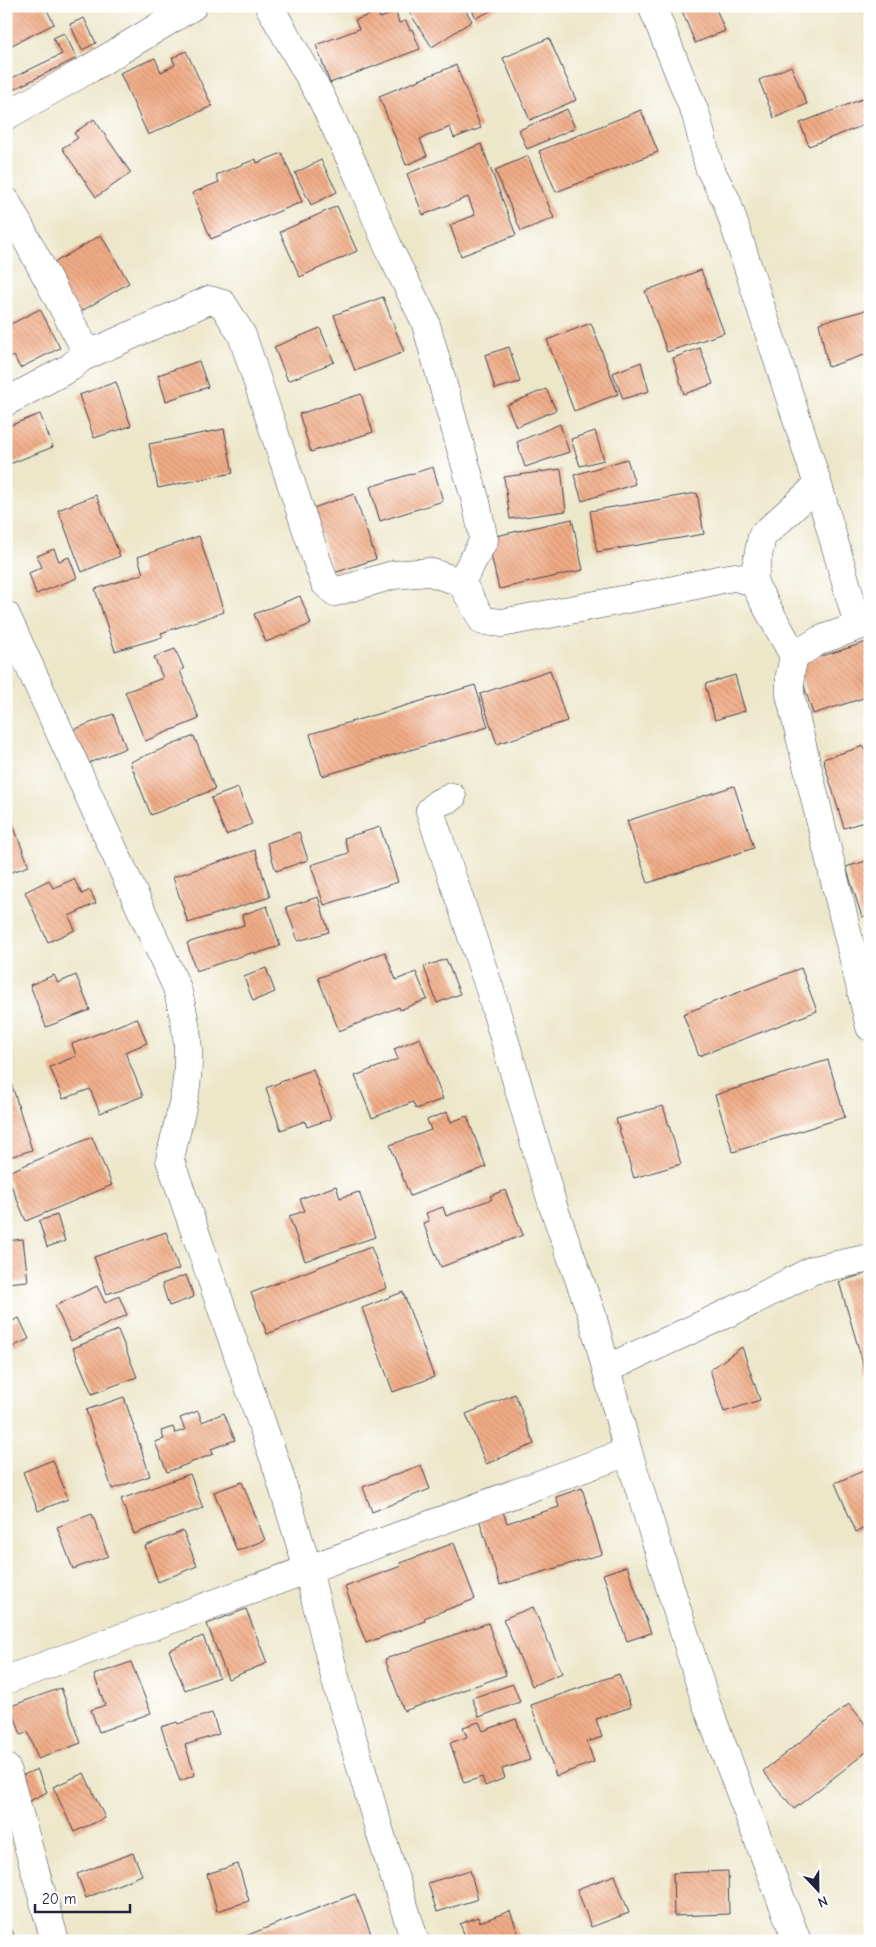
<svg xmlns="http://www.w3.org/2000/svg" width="876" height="1947" font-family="'Comic Neue',sans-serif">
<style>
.building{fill:url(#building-back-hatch)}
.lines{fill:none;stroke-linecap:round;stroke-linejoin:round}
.minor-casing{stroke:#404050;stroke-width:29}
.minor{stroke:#fff;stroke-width:28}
</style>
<defs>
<pattern id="building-back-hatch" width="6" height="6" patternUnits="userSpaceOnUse" patternTransform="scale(1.25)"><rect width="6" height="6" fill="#f0ab85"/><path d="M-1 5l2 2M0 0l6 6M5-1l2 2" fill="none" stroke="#ce9374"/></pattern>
</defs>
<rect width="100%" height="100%" fill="#fff"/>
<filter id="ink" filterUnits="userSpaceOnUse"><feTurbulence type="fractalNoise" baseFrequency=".02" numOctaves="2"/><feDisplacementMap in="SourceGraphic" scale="10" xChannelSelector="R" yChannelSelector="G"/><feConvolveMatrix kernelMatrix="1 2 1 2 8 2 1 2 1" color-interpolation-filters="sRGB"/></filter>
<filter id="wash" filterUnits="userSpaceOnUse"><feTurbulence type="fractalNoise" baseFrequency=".0096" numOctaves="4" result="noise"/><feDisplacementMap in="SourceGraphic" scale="20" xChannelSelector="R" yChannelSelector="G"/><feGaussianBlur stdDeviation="1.12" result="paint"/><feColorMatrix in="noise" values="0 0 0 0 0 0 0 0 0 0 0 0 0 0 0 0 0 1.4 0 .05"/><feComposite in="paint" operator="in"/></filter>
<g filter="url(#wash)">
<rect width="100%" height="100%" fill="#ede7ca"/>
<g id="blocks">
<path class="building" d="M6 6H45L54 24 6 48Z
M405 6H463L472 21 432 47Z
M470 6H501L476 18Z
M680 6H715L725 31 695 43Z
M378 12 380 18 396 12 399 23 406 21 410 30 412 29 420 49 330 83 316 45 359 29 355 20Z
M84 18 96 43 82 50 70 24Z
M64 33 77 58 6 93V81L62 54 53 38Z
M549 38 576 100 530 120 503 58Z
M186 51 212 106 148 135 120 73 155 58 161 72 175 65 172 58Z
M456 65 481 128 454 138 450 127 420 139 427 156 406 165 379 96Z
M791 66 807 104 774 118 759 80Z
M870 96V123L809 146 800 123Z
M567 109 575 128 527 149 519 130Z
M641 110 658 152 556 192 539 151Z
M94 119 131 173 96 197 62 148 78 138 74 133Z
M481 144 516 235 461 256 450 225 475 215 468 197 423 215 407 174Z
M282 153 302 202 211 239 192 193 219 182 216 175 256 159 257 163Z
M528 156 554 218 521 231 495 170Z
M321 160 337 192 311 205 295 173Z
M337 206 357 251 300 277 280 232Z
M101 235 129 283 75 315 47 267Z
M701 270 724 333 667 352 645 291Z
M383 297 404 352 355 371 334 315Z
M40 309 60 348 20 368 14 356 6 360V313L11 324Z
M870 309V353L828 367 819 323Z
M591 323 618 394 574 411 547 340Z
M320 328 334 362 288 381 274 347Z
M509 347 520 382 495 389 485 355Z
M700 348 713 384 684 394 673 358Z
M199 361 208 387 166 401 158 375Z
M641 362 649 391 623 399 613 373Z
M116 382 131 426 94 438 79 395Z
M546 389 556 410 516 427 507 405Z
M361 394 373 432 311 452 299 414Z
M40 414 53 447 7 465 6 427Z
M560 424 569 452 525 467 517 442Z
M224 429 233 473 158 488 149 444Z
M595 431 604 460 580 466 571 439Z
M627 459 635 484 582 501 574 475Z
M433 467 443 501 380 521 370 487Z
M561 469 566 511 510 519 504 477Z
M697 493 704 534 597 552 590 511Z
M354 494 376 559 334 573 313 508Z
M96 495 120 556 82 572 58 510Z
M572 519 583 570 499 589 487 538Z
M199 536 224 612 161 633 163 637 115 651 95 589 143 574 138 557Z
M54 549 59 561 69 557 77 578 36 594 29 573 42 567 37 556Z
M300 596 311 624 266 642 254 614Z
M870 641V696L813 714 797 664Z
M175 649 184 669 180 671 199 719 145 741 125 692 163 678 154 657Z
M550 670 567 721 497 744 480 694Z
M735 675 745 711 715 720 705 684Z
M475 685 488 727 322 776 310 734Z
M113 714 126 748 86 764 73 730Z
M194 736 215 789 151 815 130 762Z
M864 746 870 766V820L844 828 823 759Z
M734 786 754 848 648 883 627 821Z
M238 788 252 824 226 835 211 798Z
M11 820 29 866 6 874V822Z
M380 827 398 882 324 905 311 865 349 853 344 838Z
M299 832 308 860 276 871 267 843Z
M255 850 270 897 188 923 173 877Z
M870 860V914L862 917 846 867Z
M74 879 82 894 90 890 96 903 69 916 75 930 48 942 25 892 49 880 53 888Z
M318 897 329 932 298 941 286 907Z
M267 906 280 946 255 954 254 952 196 971 187 943 244 925 242 915Z
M385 952 396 980 416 972 427 999 400 1010 399 1007 339 1031 318 978Z
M446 959 460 994 437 1003 424 967Z
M266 968 275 992 253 1001 244 977Z
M801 968 817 1011 699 1056 683 1014Z
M54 975 58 983 76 975 90 1010 46 1027 30 985Z
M137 1018 147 1043 125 1052 143 1096 100 1113 90 1089 63 1099 50 1067 76 1056 72 1044Z
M420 1038 443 1099 416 1109 413 1102 372 1118 355 1076 398 1059 394 1049Z
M828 1060 845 1117 733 1152 715 1095Z
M313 1069 331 1119 307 1127 305 1121 281 1130 266 1088Z
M10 1079 32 1150 6 1158V1080Z
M663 1106 681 1164 634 1178 616 1119Z
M447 1112 451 1122 467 1116 486 1167 410 1196 390 1145 431 1130 427 1120Z
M92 1137 112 1185 26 1221 6 1173Z
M336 1186 340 1198 359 1192 375 1237 305 1261 289 1216 305 1211 300 1199Z
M505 1190 523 1235 441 1267 423 1223 429 1221 426 1213 443 1207 446 1216 492 1199 490 1196Z
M57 1215 65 1241 47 1247 39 1221Z
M166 1232 179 1269 107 1294 94 1257Z
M23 1239 28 1281 6 1283V1241Z
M371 1247 387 1288 267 1334 251 1293Z
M870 1272V1376L867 1377 839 1282Z
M186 1275 194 1297 169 1306 162 1284Z
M97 1286 105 1303 119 1296 127 1315 71 1341 55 1306Z
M403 1292 434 1377 393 1392 362 1308Z
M19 1318 29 1339 6 1350V1319L8 1323Z
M118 1330 137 1377 92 1394 73 1348Z
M742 1347 760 1400 724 1412 710 1370Z
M515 1394 534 1444 486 1464 466 1414Z
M124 1397 150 1476 112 1489 86 1410Z
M198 1411 202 1422 224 1413 235 1440 211 1449 213 1454 167 1472 155 1442 164 1439 161 1431 173 1427 175 1433 185 1430 180 1418Z
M53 1460 68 1499 38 1511 23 1472Z
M421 1465 430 1489 372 1512 363 1487Z
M870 1468V1526L856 1532 835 1483Z
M190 1474 203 1508 134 1534 121 1499Z
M242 1482 265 1540 237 1551 214 1492Z
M582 1488 602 1554 500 1585 479 1519 503 1512 507 1523 559 1507 556 1497Z
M92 1514 108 1556 73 1569 57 1527Z
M183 1531 197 1566 158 1582 145 1546Z
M454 1543 475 1599 424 1618 425 1621 366 1643 345 1587 401 1566 400 1563Z
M627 1566 651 1633 627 1641 603 1574Z
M533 1607 562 1673 532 1686 503 1619Z
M246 1609 267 1663 228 1679 207 1624Z
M488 1623 506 1675 404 1711 385 1659Z
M203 1636 219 1677 185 1690 169 1650Z
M131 1662 151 1713 99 1732 91 1710 105 1705 94 1675Z
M619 1674 631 1707 596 1719 602 1737 587 1742 594 1762 556 1776 531 1705Z
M513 1684 520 1702 479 1717 472 1698Z
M61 1688 81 1743 38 1759 28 1732 21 1735 11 1706Z
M849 1704 870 1730V1749L794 1809 763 1771Z
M212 1713 219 1734 185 1745 195 1775 180 1781 161 1727 177 1722 178 1724Z
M516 1719 530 1760 502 1769 505 1778 485 1786 482 1777 464 1783 450 1743 467 1737 463 1727 479 1722 483 1731Z
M37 1769 47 1792 30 1801 19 1777Z
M84 1773 105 1818 74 1832 53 1787Z
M133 1853 142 1875 86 1898 77 1874Z
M238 1864 249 1901 217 1911 207 1874Z
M470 1870 478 1899 437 1912 428 1883Z
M728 1871 729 1914 674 1916 673 1873Z
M615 1875 629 1913 591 1927 577 1889Z
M355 1894 374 1941H247L245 1936Z
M510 1911 521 1941H467L460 1924 478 1917 480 1922Z
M6 1922 14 1935 6 1939Z"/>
</g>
</g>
<g filter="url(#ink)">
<use href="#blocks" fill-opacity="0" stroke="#404050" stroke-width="1"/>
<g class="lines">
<g class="minor-casing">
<path id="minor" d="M269 6 320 95 359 177 390 251 425 321 476 502 484 540 461 582
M652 6 696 115 709 167 727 202 818 485 762 536 753 582
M6 116 89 69 193 6
M6 201 83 345 81 358
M6 402 71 367 81 358 209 300 223 304 242 335 316 558 325 583 335 592 393 575 429 572 461 582 483 621 502 623 674 590 722 579 735 577 753 582 794 656 790 675V695L870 1027
M818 485 858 625
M6 615 177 988C183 1012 189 1036 188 1061 188 1095 176 1127 170 1160L277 1467 308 1570 337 1685 378 1826 415 1941
M794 656 820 640 870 622
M452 797 438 803 430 811 490 990 553 1206 592 1315 628 1452 706 1703 797 1941
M606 1369 741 1307 813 1270 870 1258
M6 1680 628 1452
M6 1768 55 1941"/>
</g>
<use href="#minor" class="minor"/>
</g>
</g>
<rect width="876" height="1947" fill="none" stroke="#fff" stroke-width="25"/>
<g transform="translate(818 1890) rotate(158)" stroke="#ffffff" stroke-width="4" paint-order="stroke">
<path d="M0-4L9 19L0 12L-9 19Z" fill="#22223b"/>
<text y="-8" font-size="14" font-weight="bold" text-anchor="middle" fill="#22223b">N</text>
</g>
<path d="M35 1904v8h95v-8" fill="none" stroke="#22223b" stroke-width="2.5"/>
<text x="42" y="1904" font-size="15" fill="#22223b" stroke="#ffffff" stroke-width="4" paint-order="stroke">20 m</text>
</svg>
